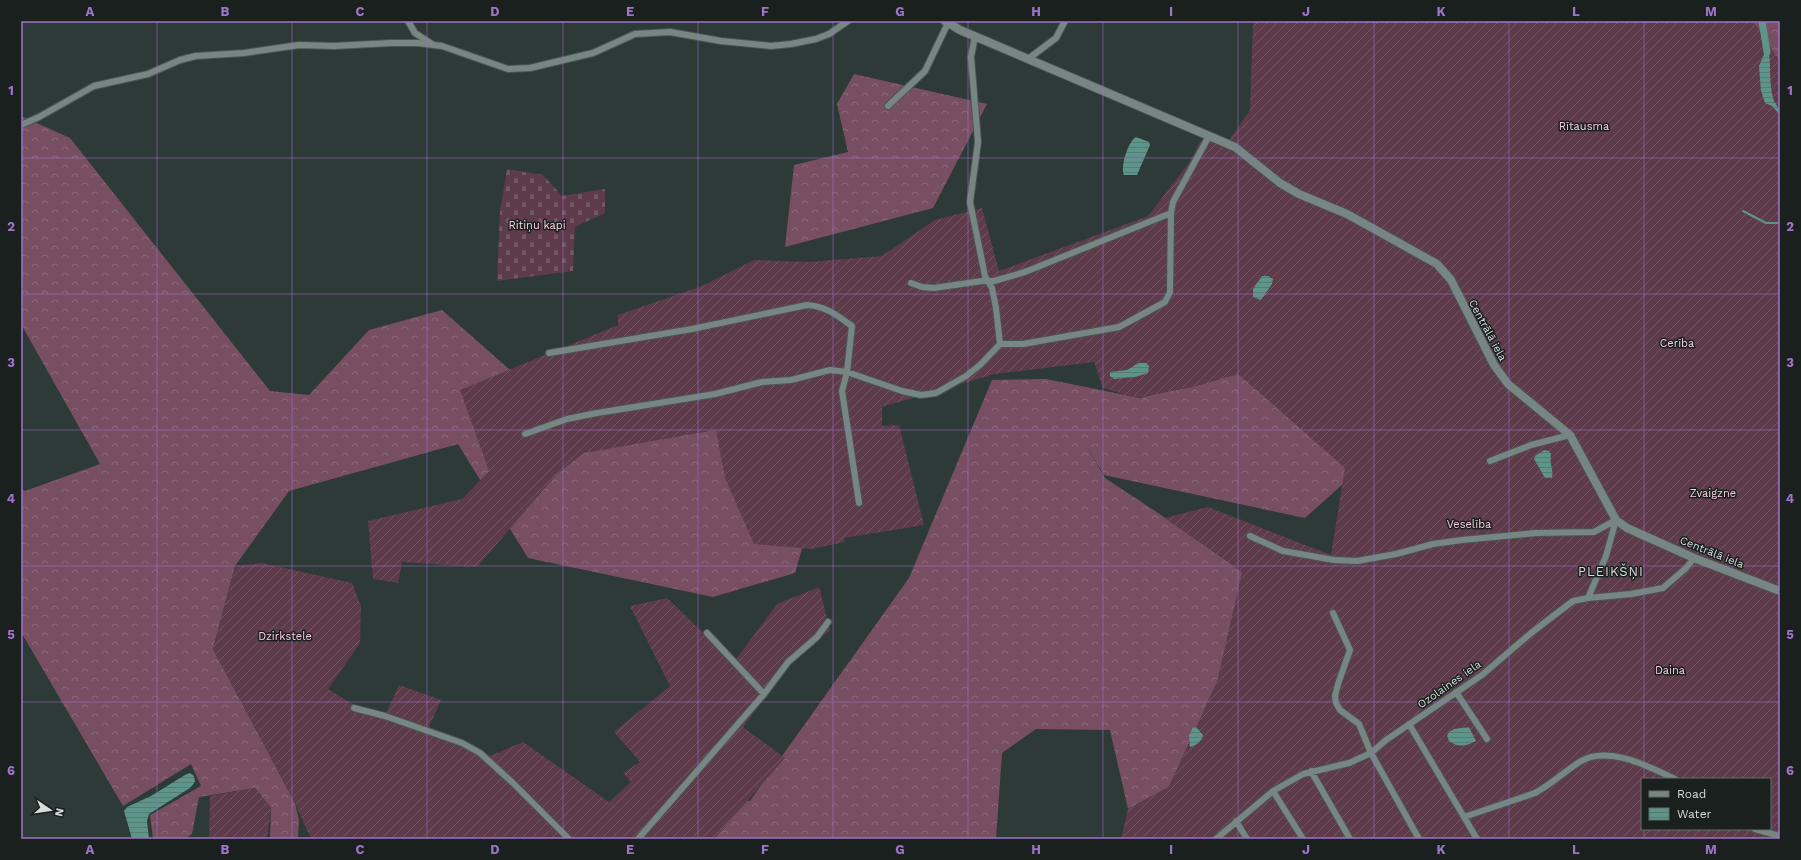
<svg xmlns="http://www.w3.org/2000/svg" width="1801" height="860" font-family="'Work Sans',sans-serif">
<style>
.forest{fill:url(#forest-crowns)}
.cemetery{fill:url(#cemetery-stones)}
.garden{fill:url(#garden-furrows);fill-rule:evenodd}
.water{fill:url(#water-rules)}
.lines{fill:none;stroke-linecap:round;stroke-linejoin:round}
.stream{stroke:#5e958b;stroke-width:2}
.canal{stroke:#5e958b;stroke-width:7}
.street-casing{stroke:#4b5654;stroke-width:8}
.secondary-casing{stroke:#4b5654;stroke-width:10}
.street{stroke:#778683;stroke-width:6}
.secondary{stroke:#778683;stroke-width:8}
.grid{fill:none;stroke:#9f73ca;stroke-width:1;stroke-opacity:0.55}
.labels{text-anchor:middle;stroke-width:3;stroke-linejoin:round;paint-order:stroke}
.park-label{font-size:11px;fill:#facee1;stroke:#1a201e}
.street-label{font-size:11px;fill:#d5dddb;stroke:#1a201e}
.quarter-label{font-size:13px;letter-spacing:1px;fill:#d5dddb;stroke:#1a201e}
.neatline{fill:none;stroke:#9f73ca;stroke-width:1.5}
.grid-label{font-size:13px;text-anchor:middle;font-weight:bold;fill:#9f73ca}
</style>
<defs>
<pattern id="forest-crowns" width="20" height="18" patternUnits="userSpaceOnUse"><rect width="20" height="18" fill="#784f62"/><path d="M2 6a3 3 0 1 1 6 0M12 15a3 3 0 1 1 6 0" fill="none" stroke="#8a6878"/></pattern>
<pattern id="cemetery-stones" width="16" height="16" patternUnits="userSpaceOnUse"><rect width="16" height="16" fill="#5d3b4b"/><path d="M2 7V4a2 2 0 0 1 4 0v3zM10 15v-3a2 2 0 0 1 4 0v3z" fill="#735764"/></pattern>
<pattern id="garden-furrows" width="10" height="10" patternUnits="userSpaceOnUse"><rect width="10" height="10" fill="#5d3b4b"/><path d="M-1 1l2-2M0 10L10 0M9 11l2-2" fill="none" stroke="#735764"/></pattern>
<pattern id="water-rules" width="6" height="5" patternUnits="userSpaceOnUse"><rect width="6" height="5" fill="#5e958b"/><path d="M0 2.5h6" fill="none" stroke="#557c75"/></pattern>
</defs>
<rect width="100%" height="100%" fill="#2d3a37"/>
<path class="forest" d="M1748 21H1780V83Z
M854 74 987 104 933 208 785 247 794 165 848 152 837 104Z
M21 116 70 138 270 391 309 395 369 330 442 310 545 401 722 423 806 535 795 573 713 597 528 558 458 444 289 491 235 566 213 649 295 803 299 820 298 839H270L271 808 255 788 199 797 192 834 184 839H153L150 815 201 786 191 764 123 806 21 632V489L25 491 100 464 21 324Z
M1238 374 1284 411 1353 475 1305 518 1104 475 1083 440 1105 478 1158 513 1254 580 1217 682 1169 787 1128 809 1110 730 1036 729 1002 753 996 839H705L713 797 750 801 909 578 992 380 1046 379 1140 398Z"/>
<path class="cemetery" d="M507 169 543 175 562 196 605 189V213L575 227 573 271 497 281 500 212Z"/>
<path class="garden" d="M1253 21H1753L1780 61V839H1121L1128 809 1169 787 1217 682 1242 572 1165 518 1208 507 1331 555 1345 468 1238 374 1193 387 1136 398 1103 388 1094 362 995 374 882 407V426L899 425 924 525 844 538 845 542 811 549 754 544 725 478 716 430 584 453 557 474 477 567 402 562 398 583 373 579 368 521 462 499 489 471 460 390 618 325V315L702 286 754 260 808 262 882 256 935 220 982 208 999 271 1148 216 1191 160 1200 141 1204 143 1209 136 1226 145 1250 110ZM1642 779H1770V829H1642Z
M262 563 352 583 361 606 360 643 328 689 354 705 386 714 399 685 441 700 429 727 490 756 523 742 609 802 631 782 623 773 640 762 614 732 670 686 630 606 667 598 734 662 777 604 819 587 830 630 791 664 743 727 785 758 714 839H311L295 803 213 649 235 566Z
M255 788 271 808 267 839H209L210 796Z"/>
<path class="water" d="M1765 52 1769 53C1771 68 1769 83 1773 98 1775 105 1780 107 1780 115L1772 106 1765 103 1761 91 1759 66Z
M1136 137 1149 142 1150 145 1137 175H1124C1120 168 1128 141 1136 137Z
M1262 276H1268L1273 279 1272 284 1261 300 1253 297V289Z
M1139 363H1146L1149 366 1148 373 1135 377 1114 379 1110 376V372L1127 370Z
M1544 450 1549 451 1551 454C1549 465 1554 469 1552 478H1545L1534 459 1535 456Z
M1193 727H1196L1203 735C1202 742 1196 745 1190 747L1189 736Z
M1469 727 1476 741C1467 746 1458 748 1449 741L1447 736 1449 732 1454 729Z
M190 773 194 776 195 782 190 788 149 814 147 821 149 839H132L124 811 127 807 151 796 185 775Z"/>
<g class="lines">
<path class="stream" d="M1743 211 1766 223H1780"/>
<path class="canal" d="M1762 21 1767 52"/>
<g class="street-casing">
<path id="street" d="M408 21 415 33 432 44
M975 36 971 57 978 142 970 202 985 276 992 288 996 308 1000 344
M1028 59 1056 38 1065 21
M888 106 925 71 948 23
M21 125 39 117 94 86 148 74 180 60 196 56 244 53 299 45 334 46 391 43H418L442 46 508 69 530 68 593 53 635 34 670 32 721 41 771 46 791 44 816 39 829 34 848 21
M911 283 922 287 934 288 982 281H994L1025 272 1171 213 1173 202 1209 136
M549 353 692 329 807 305C826 306 838 316 852 326L847 372 842 391 859 503
M525 434 567 419 597 413 715 394 762 382 791 380 830 370 847 372 902 391 921 395 936 393 966 376 980 365 1000 344H1023L1119 327 1165 302 1170 292 1171 213
M1490 461 1531 445 1570 435
M1250 536 1283 551 1334 560 1357 561 1396 554 1433 544 1462 540 1536 533 1594 532 1616 520 1606 556 1588 598
M1333 613 1350 650 1338 684 1335 696 1336 703 1340 710 1359 724 1371 753 1419 839
M707 633 764 694
M1456 692 1487 739
M354 708 385 716 462 743 480 753 513 783 569 839
M1409 724 1477 839
M1311 771 1350 839
M1273 791 1303 839
M1464 817 1535 793C1552 784 1565 771 1581 761 1608 745 1650 767 1675 779
M1236 821 1247 839
M1755 829 1780 836
M638 839 764 694 788 662 817 637 828 622
M1216 839 1273 791 1303 774 1349 763 1371 753 1386 740 1482 675 1531 633 1573 601 1588 598 1631 594 1663 588 1686 568 1694 558"/>
</g>
<g class="secondary-casing">
<path id="secondary" d="M945 21 960 30 1235 147 1280 183 1299 194 1347 214 1437 264 1451 280 1494 365 1508 384 1570 435 1616 520 1627 528 1694 558 1780 591"/>
</g>
<use href="#street" class="street"/>
<use href="#secondary" class="secondary"/>
</g>
<path class="grid" d="M157 21V839M292 21V839M427 21V839M563 21V839M698 21V839M833 21V839M968 21V839M1103 21V839M1238 21V839M1374 21V839M1509 21V839M1644 21V779M21 158H1780M21 294H1780M21 430H1780M21 566H1780M21 702H1780M1644 829V839"/>
<g class="labels">
<g class="park-label">
<text x="1584" y="130">Rītausma</text>
<text x="537" y="229">Ritiņu kapi</text>
<text x="1677" y="347">Cerība</text>
<text x="1713" y="497">Zvaigzne</text>
<text x="1469" y="528">Veselība</text>
<text x="285" y="640">Dzirkstele</text>
<text x="1670" y="674">Daina</text>
</g>
<g class="street-label">
<text transform="translate(1488 330) rotate(62)" y="4">Centrālā iela</text>
<text transform="translate(1712 552) rotate(22)" y="4">Centrālā iela</text>
<text transform="translate(1449 684) rotate(-35)" y="4">Ozolaines iela</text>
</g>
<g class="quarter-label">
<text x="1611" y="576">PLEIKŠŅI</text>
</g>
</g>
<rect width="1801" height="860" fill="none" stroke="#1a201e" stroke-width="44"/>
<rect x="1641" y="778" width="130" height="52" fill="#1a201e" stroke="#656c6a"/>
<rect x="1649" y="791" width="20" height="6" fill="#778683" stroke="#656c6a"/>
<text x="1677" y="798" font-size="12" fill="#d5dddb">Road</text>
<rect x="1649" y="808" width="20" height="12" fill="url(#water-rules)" stroke="#656c6a"/>
<text x="1677" y="818" font-size="12" fill="#d5dddb">Water</text>
<g transform="translate(50 810) rotate(103)" stroke="#1a201e" stroke-width="3" paint-order="stroke">
<path d="M0-3L7 15L0 10L-7 15Z" fill="#d5dddb"/>
<text y="-6" font-size="11" font-weight="bold" text-anchor="middle" fill="#d5dddb">N</text>
</g>
<rect x="22" y="22" width="1757" height="816" class="neatline"/>
<g class="grid-label">
<text x="90" y="16">A</text>
<text x="225" y="16">B</text>
<text x="360" y="16">C</text>
<text x="495" y="16">D</text>
<text x="630" y="16">E</text>
<text x="765" y="16">F</text>
<text x="900" y="16">G</text>
<text x="1036" y="16">H</text>
<text x="1171" y="16">I</text>
<text x="1306" y="16">J</text>
<text x="1441" y="16">K</text>
<text x="1576" y="16">L</text>
<text x="1711" y="16">M</text>
<text x="11" y="95">1</text>
<text x="1790" y="95">1</text>
<text x="11" y="231">2</text>
<text x="1790" y="231">2</text>
<text x="11" y="367">3</text>
<text x="1790" y="367">3</text>
<text x="11" y="503">4</text>
<text x="1790" y="503">4</text>
<text x="11" y="639">5</text>
<text x="1790" y="639">5</text>
<text x="11" y="775">6</text>
<text x="1790" y="775">6</text>
<text x="90" y="854">A</text>
<text x="225" y="854">B</text>
<text x="360" y="854">C</text>
<text x="495" y="854">D</text>
<text x="630" y="854">E</text>
<text x="765" y="854">F</text>
<text x="900" y="854">G</text>
<text x="1036" y="854">H</text>
<text x="1171" y="854">I</text>
<text x="1306" y="854">J</text>
<text x="1441" y="854">K</text>
<text x="1576" y="854">L</text>
<text x="1711" y="854">M</text>
</g>
</svg>
